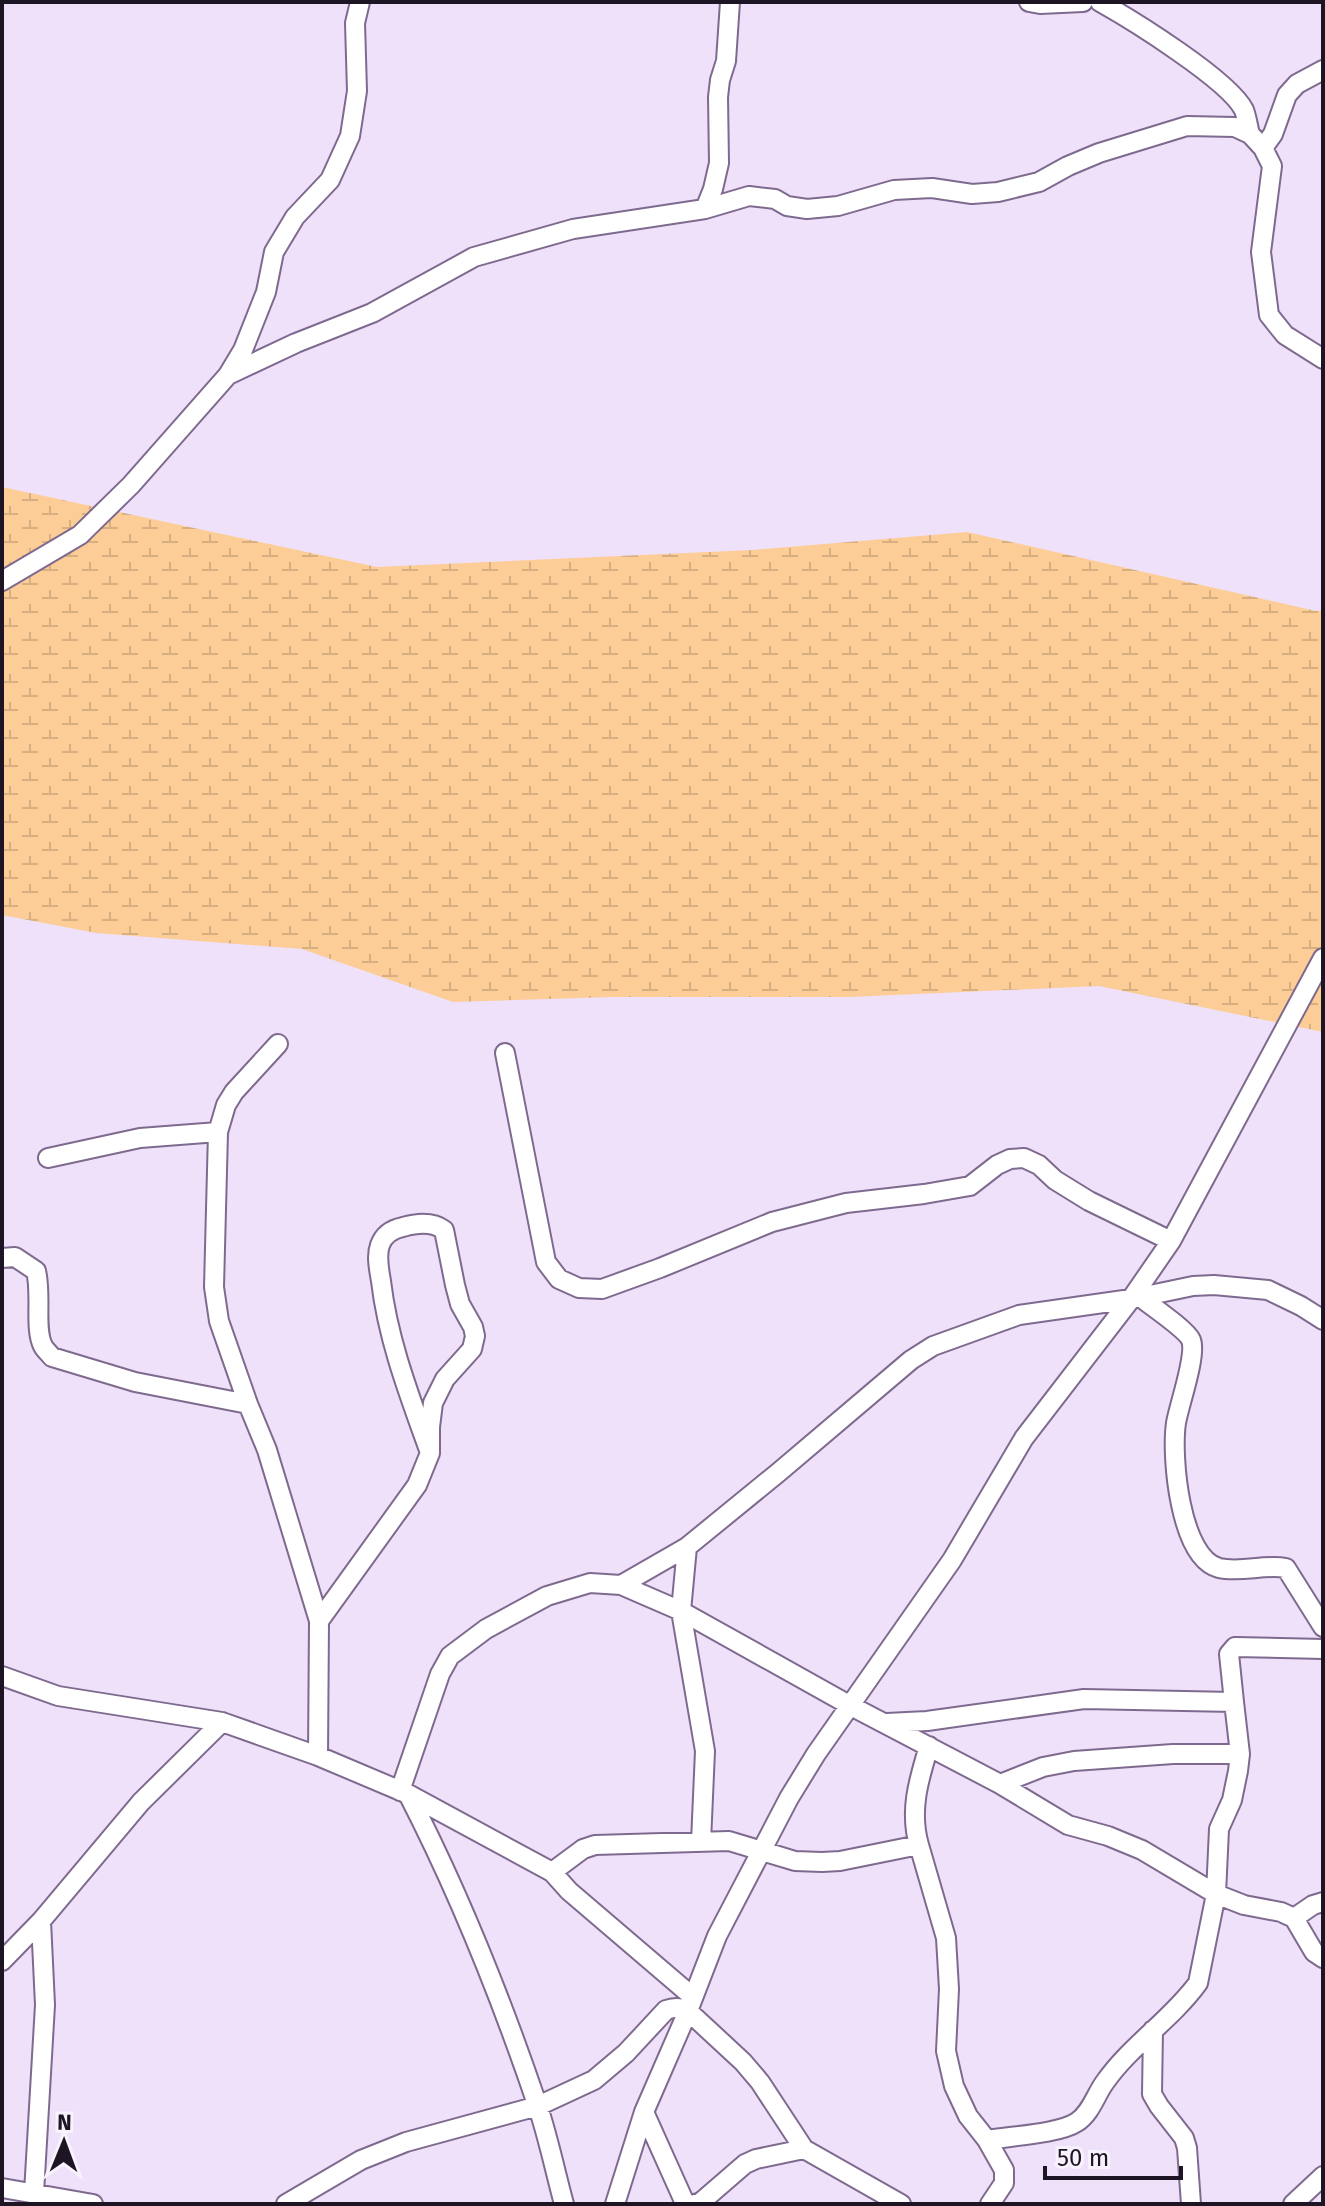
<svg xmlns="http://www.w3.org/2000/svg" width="1325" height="2206" font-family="'Fira Sans',sans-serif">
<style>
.wetland{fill:url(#wetland-marsh)}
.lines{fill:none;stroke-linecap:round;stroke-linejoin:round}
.minor-casing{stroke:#7f6a8f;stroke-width:22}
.minor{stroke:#fff;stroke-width:18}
</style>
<defs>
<pattern id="wetland-marsh" width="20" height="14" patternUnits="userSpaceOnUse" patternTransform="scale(2)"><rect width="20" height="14" fill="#fccd96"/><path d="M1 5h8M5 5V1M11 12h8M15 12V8" fill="none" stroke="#d8af81"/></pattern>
</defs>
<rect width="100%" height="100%" fill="#efe1fa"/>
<path class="wetland" d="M2 487 377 567 753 550 967 532 1316 611 1323 610V1032L1099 986 850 997H613L453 1002 302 949 96 933 2 915Z"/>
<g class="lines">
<g class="minor-casing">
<path id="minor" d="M1029 2 1040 4 1083 2
M1100 2C1132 20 1229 80 1244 110 1247 118 1248 127 1250 134
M1263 148 1273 134 1287 95 1297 84 1323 70
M705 209 749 196 775 199 787 206 807 209 838 206 894 190 932 188 972 194 998 192 1039 182 1068 166 1099 153 1187 126 1235 127 1250 134 1263 148 1272 166 1261 252 1269 315 1285 335 1323 359
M228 375 296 343 372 313 474 257 573 229 705 209 713 189 719 163 718 97 720 80 726 61 730 2
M2 581 80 535 131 485 228 375 243 350 266 292 274 252 295 217 330 180 350 136 357 91 355 23 360 2
M505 1053 546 1262 559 1279 579 1288 602 1289 660 1268 772 1222 846 1203 924 1194 970 1186 997 1165 1010 1159 1024 1158 1039 1165 1055 1180 1089 1201 1171 1241
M48 1158 140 1138 218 1132
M2 1258 15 1257 36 1271C42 1294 34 1329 43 1346 45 1350 49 1353 52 1357L135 1382 248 1404 267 1450 319 1621 318 1756
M1140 1297C1150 1305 1187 1330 1191 1340 1197 1355 1179 1405 1176 1423 1171 1457 1180 1558 1219 1568 1241 1573 1264 1564 1286 1568L1323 1627
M248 1404 219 1321 214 1287 218 1132 226 1105 234 1092 278 1044
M687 1547 681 1611 705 1751 701 1842
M621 1585 687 1547 779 1472 911 1360 933 1346 1019 1315 1131 1299 1193 1286 1214 1285 1268 1290 1301 1306 1323 1320
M319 1621 417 1485 430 1453V1427L433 1403 445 1379 472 1349 475 1336 473 1327 460 1304 455 1285 444 1230C432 1221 417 1223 403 1227 393 1229 384 1234 380 1245 376 1256 379 1269 381 1281 388 1341 410 1397 430 1453
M2 1676 58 1696 222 1722 318 1756 408 1794 552 1872 569 1891 693 1997
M1234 1702 1229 1654 1235 1647 1323 1649
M887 1723 927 1721 1084 1699 1234 1702 1240 1754 1238 1771 1232 1800 1219 1829 1216 1894 1198 1983C1171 2020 1131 2045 1105 2082 1096 2094 1091 2113 1077 2122 1059 2134 1010 2136 987 2140
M1000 1784 1043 1767 1074 1761 1173 1754H1240
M400 1791 440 1674 450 1656 486 1629 547 1596 590 1583 621 1585 681 1611 851 1706 1000 1784 1068 1825 1108 1836 1142 1850 1216 1894 1244 1905 1281 1912 1294 1918 1314 1952 1323 1958
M408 1794C459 1893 501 1998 537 2104 548 2136 555 2171 564 2204
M919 1845 946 1938 949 1989 946 2051 954 2086 968 2116 987 2140 1004 2170V2183L990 2204
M552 1872 583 1849 595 1845 729 1841 795 1861 822 1862 840 1861 919 1845C909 1810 919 1779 929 1746
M1294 1918 1313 1905 1323 1902
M2 1961 41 1921 141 1802 222 1722
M1153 2030 1152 2094 1159 2106 1184 2138 1187 2148 1191 2204
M644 2112 684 2201 688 2204
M2 2188 93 2204
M34 2193 45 2005 41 1921
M286 2204 361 2160 406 2142 538 2106 594 2080 626 2053 666 2010C674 2007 680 2007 688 2011L743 2062 760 2082 804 2149 901 2204
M615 2204 644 2112 688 2011 717 1936 789 1798 816 1754 952 1560 1024 1438 1131 1299 1171 1241 1323 958
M695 2204 701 2202 745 2164 756 2159 804 2149
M1293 2204 1323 2176"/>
</g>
<use href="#minor" class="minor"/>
</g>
<rect width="1325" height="2206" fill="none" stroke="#1e1524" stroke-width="8"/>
<g transform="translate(64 2142) rotate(1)" stroke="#f7f2fb" stroke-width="6" paint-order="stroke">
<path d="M0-6L14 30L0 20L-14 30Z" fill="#1e1524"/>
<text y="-12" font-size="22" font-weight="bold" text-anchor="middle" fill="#1e1524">N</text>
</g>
<path d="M1045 2166v12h136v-12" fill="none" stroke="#1e1524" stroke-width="4"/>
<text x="1057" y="2166" font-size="24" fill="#1e1524" stroke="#f7f2fb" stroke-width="6" paint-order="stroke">50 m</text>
</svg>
